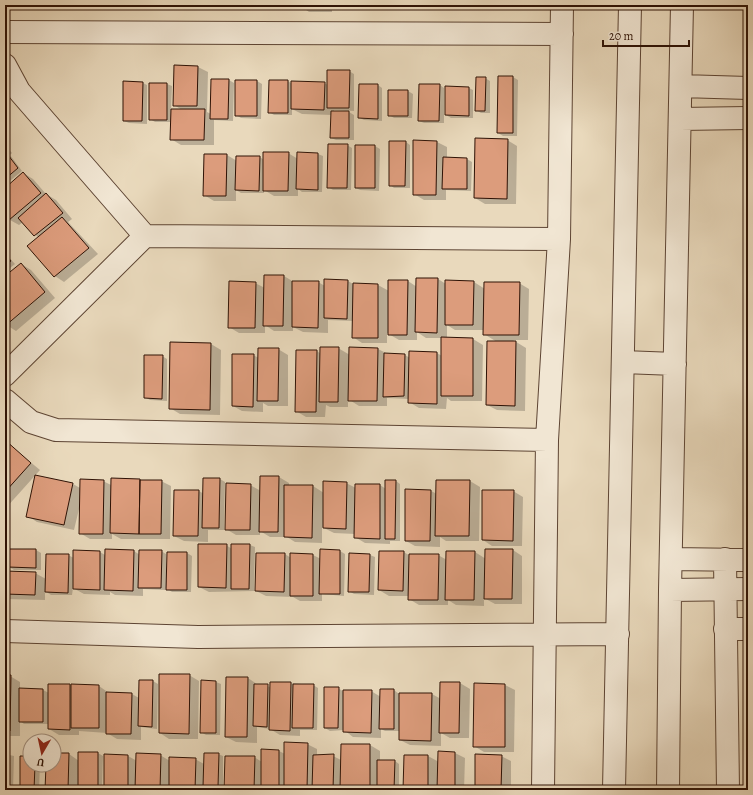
<svg xmlns="http://www.w3.org/2000/svg" width="753" height="795" font-family="Alegreya,serif">
<style>
.shadow{fill:#0003}
.building{fill:#dc9c7c;stroke:#2e1205}
.lines{fill:none;stroke-linecap:round;stroke-linejoin:round}
.minor-casing{stroke:#5d4433;stroke-width:24}
.minor{stroke:#f1e6d3;stroke-width:22}
</style>
<rect width="100%" height="100%" fill="#e9d9bc"/>
<filter id="stains"><feTurbulence type="fractalNoise" baseFrequency=".005" numOctaves="4"/><feColorMatrix values="0 0 0 0 .2 0 0 0 0 .09 0 0 0 0 .02 0 0 0 .5 -.17"/></filter>
<radialGradient id="worn" r=".72"><stop offset=".6" stop-color="#630" stop-opacity="0"/><stop offset="1" stop-color="#630" stop-opacity=".3"/></radialGradient>
<path class="shadow" d="M299 5H332V12H309Z
M198 67 208 72 207 112 211 114 229 80 234 83 233 121 214 120V145H181L171 139V122H155L150 119V84H167L172 86 171 110H182L174 105Z
M349 71 354 74V111L334 110V112H349L354 115V140H336L331 138 332 115 302 114 292 109V115H274L269 112 288 81 292 84 324 83 328 85Z
M513 77 518 80 517 136H503L498 133Z
M485 78 490 81V113H481L476 110Z
M257 81 262 84 261 119 241 118 236 115Z
M143 83 147 85V124L129 123 124 121Z
M378 85 382 88V121L364 120 360 118Z
M440 85 444 88V123H424L419 121Z
M469 88 473 90V118H451L446 115Z
M408 91 413 94 412 118H394L389 115Z
M507 140 517 146 516 204H485L475 198Z
M406 142 410 145V188H394L390 185Z
M437 142 447 147V158L467 159 472 162 471 191 446 190V200H424L414 194Z
M5 145 12 153 10 155 22 171 5 185Z
M347 145 352 148 351 190H333L328 187Z
M356 146H375L380 149 379 191 360 190 356 188Z
M288 153 298 159V153L318 154 323 156 322 192H302L298 189V196H274L264 190V193H241L236 190V201H214L204 195 227 155 237 161 260 157 264 160Z
M23 173 33 179 46 194 56 200 72 219 68 222 98 254 64 282 55 276 39 238 23 222 19 225 10 220 5 214V189Z
M5 253 15 264 5 272Z
M21 264 31 270 55 298 16 331 5 324V277Z
M284 276 294 282H318L325 286 348 281 353 284 378 285 389 291 408 281 417 287 438 279 446 284 474 282 485 289 519 283 529 289 528 340H513L526 348 525 411 497 410 487 405 497 342 484 334V330H455L447 325V339H473L483 345 482 401H451L447 398 446 409 419 408 409 402V399L387 398V406H359L348 399V407H330L326 405 325 417H306L296 411 317 351 321 354 338 348 350 355 378 349 388 354 405 355 410 358V352L437 353 442 356V338H426L417 332V340H399L387 333V343H362L353 337V321L328 320V333L303 332 293 327V331H274L265 325V333H239L229 327 255 283 265 288Z
M171 343 211 344 221 350 220 415 180 414 170 408Z
M278 349 288 355V406H268L263 403V412L242 411 233 406 253 355 259 358Z
M162 356 167 359V401L150 400 145 397Z
M5 441 40 470 5 509Z
M36 477 73 484 80 488 103 481 111 485 112 479 161 481 171 486 170 539H121L112 534V539H90L80 533V505L74 530 37 522 28 516Z
M279 477 289 483V486H313L324 493 346 483 356 488V485H380L386 489 396 481 400 484V541H390V544L365 543 355 537V534L334 533 322 527V543L295 542 287 537H270L260 531V535H236L226 529 250 485 261 491Z
M220 479 225 482 224 530H208V542L184 541 174 536 199 491 204 494Z
M470 481 480 487 479 541H446L440 537V547L415 546 406 541V490L431 491 437 494Z
M513 491 523 497 522 546H492L483 540Z
M226 545 232 549 250 545 255 547 254 591 209 592 199 587Z
M36 550 41 553V570H14L9 567Z
M513 550 522 556V604H495L484 598V606L456 605 448 600V605H419L409 599V596H389L379 590 404 552 410 556 438 555 447 560 475 552 486 559Z
M74 551 100 552 105 555 134 551 140 555 161 551 166 554V581H168V553H187L192 556 191 592H172L166 588 165 590 143 589V596L115 595 110 592V595L84 594 73 588 72 595H51L45 591V600L5 599V572L35 573 46 579 68 555 74 558Z
M340 551 345 554 344 596 322 594V601H300L293 597 266 596 256 591 285 554 291 558 313 555 321 559Z
M350 554 370 555 375 557 374 595 354 594 349 591Z
M189 675 199 681 198 739H169L160 733Z
M5 676H10L20 682V689L43 690 49 693 70 685 99 686 109 693 132 694 139 698 153 681 158 684 157 729 141 727V740L117 739 107 733 79 731V735H59L49 729V724H24L20 721V736H5Z
M227 678H248L258 685 271 687 290 683 313 685 318 688 317 730H300V736L280 735 270 729 257 727V743L236 742 226 737Z
M202 681 216 682 221 684 220 735H206L201 732Z
M460 683 470 689 469 738H450L441 733V746L410 745 400 740V731H385L381 729V738L353 737 344 730 330 731 325 728 338 688 344 692 371 691 381 697 394 690 399 694H432L441 699Z
M505 685 515 690 514 752H484L474 746Z
M307 744 317 749V756H333L341 760 342 745H370L380 751V761H395L399 764V790H225L254 757 262 762 279 751 285 754Z
M439 752 455 753 465 758 464 790H404L405 756H428L439 762Z
M79 753H98L103 756 102 790H46L47 765H54V754H69L79 761Z
M5 754 14 756 13 790H5Z
M218 754 223 756V789H209L205 787V790H105L128 756 137 761 160 755 170 761 195 759 204 764Z
M501 756 511 761V790H476Z
M30 757V765H40L39 790H21Z"/>
<path class="building" d="M298 5H322V7H298Z
M174 65 198 66 197 106H173Z
M327 70H350L349 108H327Z
M498 76H513V133H497Z
M476 77H486L485 111H475Z
M211 79H229L228 119H210Z
M235 80H257V116H235Z
M269 80H288V113H268Z
M123 81 143 82 142 121H123Z
M291 81 325 82 324 110 291 109Z
M149 83H167V120H149Z
M359 84H378V119L358 118Z
M419 84H440L439 121H418Z
M445 86 469 87V116L445 115Z
M388 90H408V116H388Z
M171 109H205L204 140H170Z
M331 111H349V138H330Z
M475 138 508 139 507 199 474 198Z
M413 140 437 141 436 195H413Z
M389 141H406L405 186H389Z
M328 144H348L347 188H327Z
M355 145H375V188H355Z
M5 151 18 168 5 179Z
M263 152H289L288 191H263Z
M297 152 318 153V190L296 189Z
M204 154H227L226 196H203Z
M236 156H260L259 191 235 190Z
M443 157 467 158V189H442Z
M23 172 41 193 9 220 5 216V188Z
M46 193 63 213 34 236 18 218Z
M62 217 89 248 54 277 27 246Z
M5 254 11 261 5 265Z
M21 263 45 292 5 326V276Z
M264 275H284L283 326H263Z
M416 278H438L437 333 415 332Z
M324 279 348 280 347 319 324 318Z
M388 280H408L407 335H388Z
M445 280 474 281 473 325H445Z
M229 281 256 282 255 328H228Z
M292 281H319L318 328 292 327Z
M484 282H520L519 335H483Z
M353 283 378 284V338H352Z
M441 337 473 338V396H441Z
M487 341H516L515 406 486 405Z
M170 342 211 343 210 410 169 409Z
M320 347H339L338 402H319Z
M349 347 378 348 377 401H348Z
M258 348H279L278 401H257Z
M296 350H317L316 412H295Z
M409 351 437 352V404L408 403Z
M384 353 405 354 404 396 383 397Z
M232 354H254L253 407 232 406Z
M144 355H163L162 399 144 398Z
M5 440 31 463 5 492Z
M35 475 73 483 64 525 26 517Z
M260 476H279L278 532H259Z
M111 478 140 479 139 534 110 533Z
M203 478H220L219 528H202Z
M80 479 104 480 103 534H79Z
M140 480H162L161 534H139Z
M385 480H396L395 539H385Z
M436 480H470L469 536H435Z
M323 481 347 482 346 529 323 528Z
M226 483 251 484 250 530H225Z
M355 484H380V539L354 538Z
M284 485H313L312 538 284 537Z
M405 489 431 490 430 541H405Z
M174 490H199L198 536H173Z
M482 490H514L513 541 482 540Z
M198 544H227L226 588 198 587Z
M231 544H250L249 589H231Z
M9 549H36V568L8 567Z
M105 549 134 550 133 591 104 590Z
M320 549 340 550V594H319Z
M485 549H513L512 599H484Z
M73 550 100 551V590L73 589Z
M139 550H162L161 588H138Z
M379 551H404L403 591 378 590Z
M446 551H475L474 600H445Z
M167 552H187V590H166Z
M256 553H285L284 592 255 591Z
M290 553 313 554V596H290Z
M349 553 370 554 369 592H348Z
M46 554H69L68 593 45 592Z
M409 554H439L438 600H408Z
M5 571 36 572 35 595 5 594Z
M159 674H190L189 734 159 733Z
M5 675H11L10 731H5Z
M226 677H248L247 737H225Z
M139 680H153L152 727 138 726Z
M201 680 216 681V733H200Z
M270 682H291L290 731 269 730Z
M440 682H460L459 733H439Z
M474 683 505 684V747H473Z
M48 684H70V730L48 729Z
M71 684 99 685V728H71Z
M254 684H268L267 727 253 726Z
M293 684H314L313 728H292Z
M324 687H339L338 728H324Z
M19 688 43 689V722H19Z
M380 689H394V729H379Z
M343 690H372L371 733 343 732Z
M106 692 132 693 131 734H106Z
M399 693H432L431 741 399 740Z
M284 742 308 743 307 790H284Z
M341 744H370V790H340Z
M261 749 279 750V790H261Z
M438 751 455 752V790H437Z
M78 752H98V790H78Z
M5 753H9V790H5Z
M54 753H69L68 790H45L46 765H54Z
M136 753 161 754 160 790H135Z
M204 753H219L218 787H203Z
M104 754 128 755V790H104Z
M334 754 333 790H312L313 755Z
M475 754 502 755 501 790H475Z
M404 755H428V790H403Z
M20 756H30V765H35L34 790H20Z
M225 756H255L254 790H224Z
M169 757 196 758 195 790H169Z
M377 760H395L394 790H377Z"/>
<g class="lines">
<g class="minor-casing">
<path id="minor" d="M5 32 562 34
M5 65 19 91 145 236 559 239
M681 86 748 88
M680 119 748 118
M623 362 675 364
M5 375 145 236
M5 400 31 422 56 430 547 440
M671 559 748 560
M725 559 728 790
M670 590 748 589
M725 629H748
M5 631 198 637 618 634
M543 790 547 440 559 239 562 5
M614 790 630 5
M668 790 670 590 682 5"/>
</g>
<use href="#minor" class="minor"/>
</g>
<rect width="753" height="795" fill="none" stroke="#e9d9bc" stroke-width="20"/>
<rect x="6" y="6" width="741" height="783" fill="none" stroke="#2e1205" stroke-width="2"/>
<rect x="10" y="10" width="733" height="775" fill="none" stroke="#2e1205"/>
<g transform="translate(42 753) rotate(189)"><circle r="19" fill="#f1e6d3" stroke="#a39181"/>
<path d="M0-3L7 15L0 10L-7 15Z" fill="#8f2418"/>
<text y="-6" font-size="11" font-weight="bold" text-anchor="middle" fill="#2e1205">U</text>
</g>
<path d="M603 40v6h86v-6" fill="none" stroke="#2e1205" stroke-width="2"/>
<text x="609" y="40" font-size="12" fill="#2e1205" stroke="#f1e6d3" stroke-width="3" paint-order="stroke">20 m</text>
<rect width="100%" height="100%" filter="url(#stains)"/>
<rect width="100%" height="100%" fill="url(#worn)"/>
</svg>
